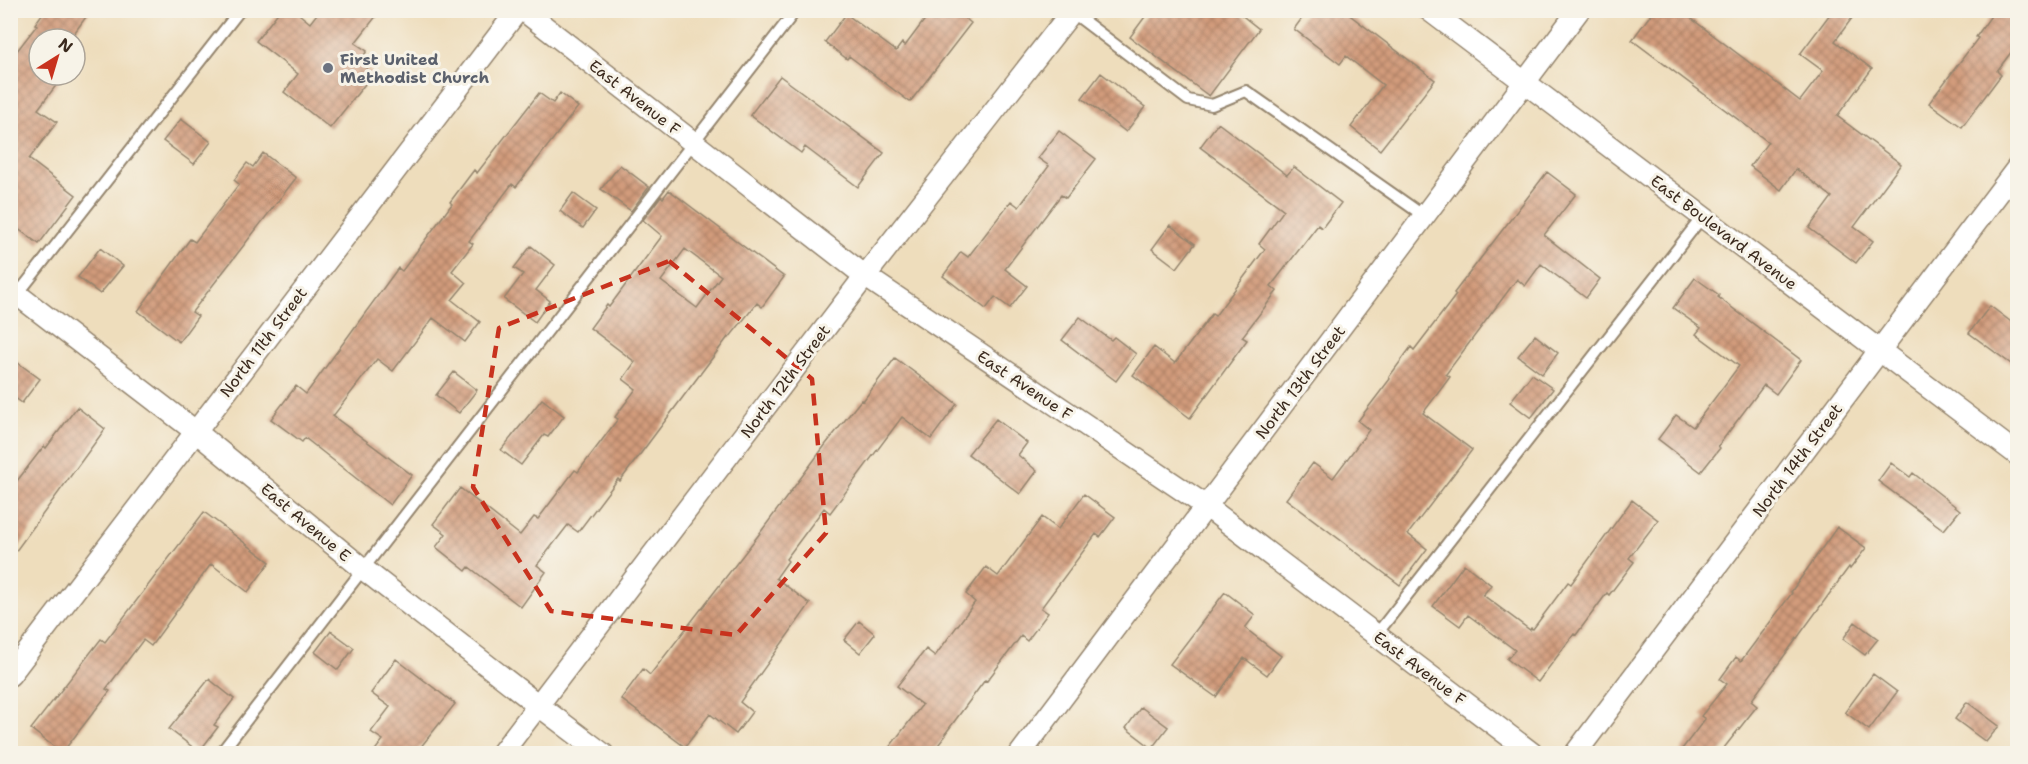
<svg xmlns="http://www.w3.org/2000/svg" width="2028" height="764" font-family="'Shantell Sans',sans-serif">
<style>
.building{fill:url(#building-cross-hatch);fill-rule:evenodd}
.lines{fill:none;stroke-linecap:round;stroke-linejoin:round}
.lane-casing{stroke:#94846d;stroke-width:14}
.street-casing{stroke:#94846d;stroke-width:24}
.lane{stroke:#fff;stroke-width:10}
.street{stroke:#fff;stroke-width:21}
.marked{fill:none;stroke:#c8321e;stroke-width:4.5;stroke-dasharray:12 8;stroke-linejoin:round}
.worship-dot{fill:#6b7280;stroke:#f7f3e8;stroke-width:2}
.labels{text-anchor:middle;stroke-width:6;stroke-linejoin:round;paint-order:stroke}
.worship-label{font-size:16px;font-weight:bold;fill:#5b616d;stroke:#f7f3e8;text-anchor:start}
.street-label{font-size:16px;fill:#3b2a1e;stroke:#f7f3e8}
</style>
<defs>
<pattern id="building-cross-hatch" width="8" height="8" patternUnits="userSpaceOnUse" patternTransform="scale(1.5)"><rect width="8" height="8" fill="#d29b7b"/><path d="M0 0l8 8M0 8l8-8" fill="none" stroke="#ac7f64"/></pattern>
</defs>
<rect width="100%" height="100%" fill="#f7f3e8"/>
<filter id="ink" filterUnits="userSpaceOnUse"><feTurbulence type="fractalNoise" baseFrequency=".0167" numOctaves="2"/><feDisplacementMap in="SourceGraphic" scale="12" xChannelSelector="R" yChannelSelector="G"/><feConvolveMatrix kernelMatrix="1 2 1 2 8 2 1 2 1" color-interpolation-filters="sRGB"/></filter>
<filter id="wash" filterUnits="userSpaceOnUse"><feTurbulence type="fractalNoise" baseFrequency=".008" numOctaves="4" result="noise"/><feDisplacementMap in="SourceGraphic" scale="24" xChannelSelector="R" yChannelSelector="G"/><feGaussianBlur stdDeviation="1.35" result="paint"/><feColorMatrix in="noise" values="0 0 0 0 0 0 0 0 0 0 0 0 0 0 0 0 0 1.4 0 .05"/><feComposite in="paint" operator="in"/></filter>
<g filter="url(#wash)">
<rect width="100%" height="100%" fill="#eeddbc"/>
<g id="blocks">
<path class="building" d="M45 10H91L70 39H39V75H64L38 109 57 122 29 159 76 195 39 244 10 223V60L37 25 35 24Z
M280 10H294L310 23 320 10H381L355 43 367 51 359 62 373 74 330 128 284 92 298 74 256 41Z
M932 10H955L971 23 910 102 849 56 847 59 825 42 846 14 896 51 902 43 905 46Z
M1150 10H1235L1259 29 1209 96 1130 37Z
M1308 10H1343L1435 80 1380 150 1351 127 1383 85 1346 56 1340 64 1294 29Z
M1654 10H1680L1800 101 1823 71 1800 54 1833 10H1858L1835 41 1872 69 1837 116 1901 164 1854 227 1873 241 1856 263 1809 228 1832 197 1796 169 1781 190 1750 166 1768 142 1632 40Z
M1995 10H2018V43L1997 71 2001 75 1962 127 1929 103 1978 38 1976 37Z
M1101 73 1145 107 1126 132 1082 98Z
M780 76 884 153 858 187 805 147 801 153 750 115Z
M539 93 553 103 560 93 578 107 516 187 512 184 469 241 473 244 452 271 466 283 452 300 480 322 465 342 433 318 393 371 377 359 333 416 412 475 390 505 305 438 302 442 271 419 296 386 306 394 398 268 402 271 452 204 450 202 474 170 477 173Z
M181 119 211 142 194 164 163 141Z
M1218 123 1287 175 1294 167 1341 203 1322 228 1318 225 1271 286 1277 291 1242 337 1247 340 1190 418 1133 375 1154 347 1175 363 1212 314 1215 316 1265 249 1259 244 1284 210 1200 147Z
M1059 131 1096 159 1066 198 1061 195 1005 269 1027 286 1010 308 995 297 986 309 943 276 961 252 968 257 1011 201 1019 207 1049 166 1038 158Z
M263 153 296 178 192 312 198 316 179 342 138 311 190 239 195 242 239 184 234 180 247 163 253 167Z
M620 165 649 187 631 211 601 189Z
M1547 172 1576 194 1544 235 1600 279 1586 298 1541 264 1525 286 1517 279 1446 374 1450 377 1423 413 1472 450 1408 534 1427 549 1400 585 1286 499 1313 463 1333 478 1369 430 1358 421 1390 379 1389 377 1411 347 1414 350 1456 295 1454 293Z
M669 190 784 277 762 307 757 303 729 338 728 337 620 481 618 479 578 532 568 525 537 565 546 572 521 607 469 567 466 571 436 547 446 534 433 524 460 488 520 535 534 517 538 519 575 470 578 472 618 419 615 417 636 389 623 379 635 362 590 328 607 305 609 307 662 236 643 220 661 196 663 198ZM685 249 721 276 697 308 661 281Z
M573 193 596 210 583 228 560 211Z
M1170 225 1195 244 1177 268 1152 249Z
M531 246 555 265 536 290 550 301 535 322 504 299 523 274 514 268Z
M100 248 123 266 100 294 78 277Z
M1695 278 1719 295 1718 297 1801 360 1776 394 1764 385 1718 446 1720 448 1701 472 1658 439 1676 415 1693 427 1739 366 1696 334 1701 328 1673 308Z
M1990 306 2018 327V369L1969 333Z
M1080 317 1111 340 1114 337 1136 354 1116 381 1062 340Z
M1535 335 1558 353 1542 374 1518 356Z
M10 357 40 379 22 403 10 394Z
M895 358 957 404 931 439 902 417 830 513 824 508 786 559 788 561 776 578 810 604 740 702 752 712 736 734 710 714 685 747 621 699 643 669 650 675 757 537 826 444 861 400 863 401Z
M454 372 477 390 459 413 436 395Z
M1532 374 1553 389 1531 418 1510 402Z
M542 399 564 416 548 437 544 435 521 465 501 450Z
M77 407 105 429 10 559V490L44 446 46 448Z
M996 419 1027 443 1018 455 1037 471 1020 494 968 454Z
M1891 463 1910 477 1913 473 1960 510 1944 530 1878 481Z
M1084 494 1115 517 1100 537 1096 534 1041 608 1048 613 1027 641 1021 636 987 681 985 680 945 734 946 735 932 753H885L922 705 897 686 926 649 935 656 975 602 966 594 986 567 998 576 1042 517 1058 529Z
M1632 500 1658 520 1629 558 1634 562 1609 595 1607 593 1576 635 1574 634 1538 682 1507 659 1515 650 1468 615 1460 626 1433 606 1464 564 1491 585 1483 595 1530 630 1531 628 1533 629 1568 582 1571 584Z
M204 512 270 562 248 592 211 564 151 646 143 640 106 689 110 691 62 753 31 729 101 639 105 642Z
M1837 527 1866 548 1850 569 1849 567 1751 701 1757 706 1720 753H1679L1705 719 1701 716 1727 684 1720 679 1736 657 1741 661 1792 593 1791 592Z
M1225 592 1255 615 1245 628 1281 656 1267 675 1244 658 1216 697 1170 664Z
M859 621 875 634 860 653 844 640Z
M1855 622 1878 639 1865 655 1843 639Z
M331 631 354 648 338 670 315 652Z
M396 659 455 704 416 753H373L383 740 371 732 390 707 371 693Z
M1873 674 1897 692 1869 730 1845 712Z
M209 679 234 699 214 725 218 727 199 752 169 729Z
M1967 702 1999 726 1986 742 1955 719Z
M1141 707 1168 727 1152 748 1126 728Z"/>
</g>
</g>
<g filter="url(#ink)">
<use href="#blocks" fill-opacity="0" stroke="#94846d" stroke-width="1.5"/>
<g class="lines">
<g class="lane-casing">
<path id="lane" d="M1072 12 1188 100 1212 105 1246 91 1424 216
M10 304 240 10
M1376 635 1703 216
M220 754 796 10"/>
</g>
<g class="street-casing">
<path id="street" d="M523 10 865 276 1206 506 1533 754
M1429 10 2018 455
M10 289 195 431 362 568 538 705 603 754
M10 675 518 10
M501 754 865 276 1073 10
M1020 754 1579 10
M1575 754 2018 167"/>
</g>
<use href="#lane" class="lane"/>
<use href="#street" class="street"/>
</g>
</g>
<path class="marked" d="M669 261 812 379 826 533 736 635 551 611 473 487 499 328Z"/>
<circle class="worship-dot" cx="328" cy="68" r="6"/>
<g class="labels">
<g class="worship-label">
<text x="340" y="65">First United<tspan x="340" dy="18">Methodist Church</tspan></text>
</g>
<g class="street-label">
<text transform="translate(635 97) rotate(38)" y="6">East Avenue F</text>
<text transform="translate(1724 232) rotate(37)" y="6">East Boulevard Avenue</text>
<text transform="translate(263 342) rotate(-53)" y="6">North 11th Street</text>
<text transform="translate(785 381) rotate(-53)" y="6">North 12th Street</text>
<text transform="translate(1300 382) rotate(-53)" y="6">North 13th Street</text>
<text transform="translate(1025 385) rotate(34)" y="6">East Avenue F</text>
<text transform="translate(1797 460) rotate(-53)" y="6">North 14th Street</text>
<text transform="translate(306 522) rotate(40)" y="6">East Avenue E</text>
<text transform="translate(1420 668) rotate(37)" y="6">East Avenue F</text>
</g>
</g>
<rect width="2028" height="764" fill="none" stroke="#f7f3e8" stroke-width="36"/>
<g transform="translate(57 57) rotate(37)"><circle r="28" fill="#f7f3e8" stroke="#aca397" stroke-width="1.5"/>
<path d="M0-4.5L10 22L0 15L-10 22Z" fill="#c8321e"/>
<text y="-9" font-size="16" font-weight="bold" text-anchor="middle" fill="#3b2a1e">N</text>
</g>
</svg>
